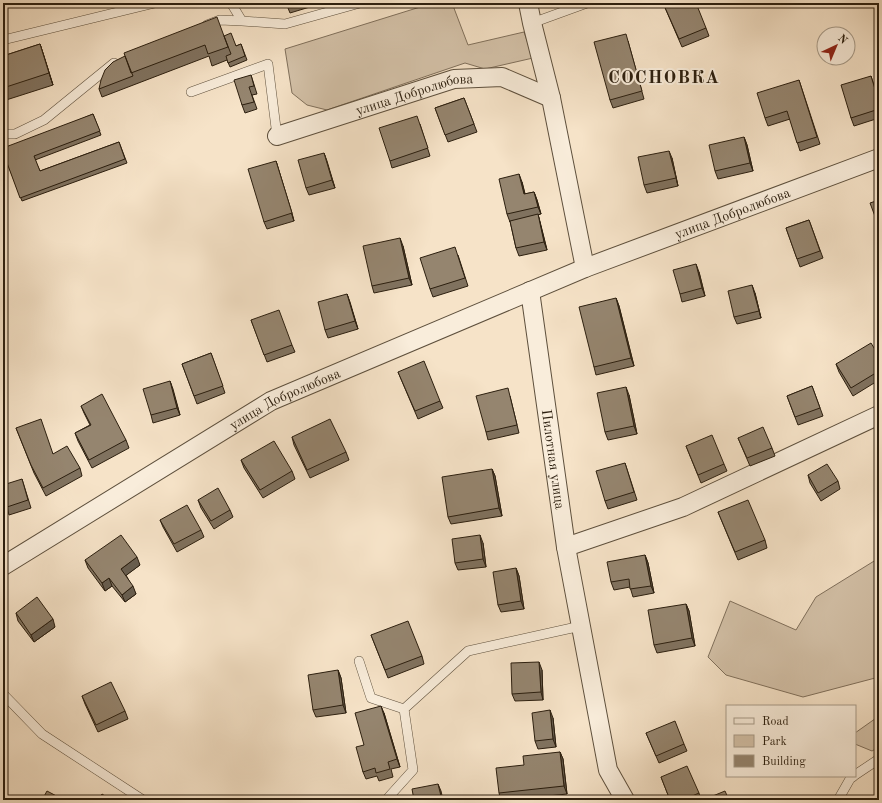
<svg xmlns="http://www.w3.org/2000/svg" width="882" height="803" font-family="'Old Standard TT',serif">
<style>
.green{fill:#d4c2a9;stroke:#80705c}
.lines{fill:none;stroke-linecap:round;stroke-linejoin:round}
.service-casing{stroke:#5e503d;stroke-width:10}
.minor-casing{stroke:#5e503d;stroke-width:20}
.service{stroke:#f9eddb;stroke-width:9}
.minor{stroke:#f9eddb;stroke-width:18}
.wall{fill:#80725f;stroke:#2c1f0f}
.shaded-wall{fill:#685d4e;stroke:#2c1f0f}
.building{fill:#95856f;stroke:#2c1f0f}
.labels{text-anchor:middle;stroke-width:4;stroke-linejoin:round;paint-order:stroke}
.street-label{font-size:14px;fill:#2c1f0f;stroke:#f9eddb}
.district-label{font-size:18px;font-weight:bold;letter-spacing:1px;fill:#2c1f0f;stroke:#f9eddb}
</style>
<rect width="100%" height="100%" fill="#f6e3c8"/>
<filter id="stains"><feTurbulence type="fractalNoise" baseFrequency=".005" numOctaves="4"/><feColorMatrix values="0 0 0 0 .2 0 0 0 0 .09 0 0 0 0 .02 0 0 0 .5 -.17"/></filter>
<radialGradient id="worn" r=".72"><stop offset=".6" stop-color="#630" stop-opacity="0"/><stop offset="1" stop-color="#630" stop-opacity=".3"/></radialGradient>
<path class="green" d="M433 3H452L468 45 524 32 533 58 485 69 465 63 327 110 307 105 292 93 285 49Z
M879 558V677L803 697 726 675 708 657 730 601 796 630 816 597Z
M879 716V747L872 751 855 744V733Z"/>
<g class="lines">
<g class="service-casing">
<path id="service" d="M231 3 242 21 285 24 360 3
M532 23 587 3
M207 25 220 20 242 21
M3 40 155 3
M191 92 268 64 277 136
M3 134H15L44 120 114 63
M359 661 371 698 404 709
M3 694 42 734 143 800
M855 775 879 759
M386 800 413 770 404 709 468 651 581 626
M838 800 850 779 854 776"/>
</g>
<g class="minor-casing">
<g id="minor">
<path d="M528 3 532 23 551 98 585 268"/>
<path id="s1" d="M277 136 454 79 502 77 551 98"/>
<path id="s2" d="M530 291 566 547 608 770 625 800"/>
<path d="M566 547 683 507 879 415"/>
<path id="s3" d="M3 566 271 401 585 268 879 158"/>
</g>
</g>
<use href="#service" class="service"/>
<use href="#minor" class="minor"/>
</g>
<path class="wall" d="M286 3H323L290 13Z
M663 3 706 28 709 36 682 47Z
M224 36 236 46 241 44 247 60 230 67 227 60 212 66 209 56 102 97 99 89 125 56Z
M628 41 644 99 613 108 610 100Z
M40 44 53 85 3 101V56Z
M251 75 257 94 252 95 257 109 245 113 242 105Z
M871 76 879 101V118L854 126 851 118Z
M799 80 820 144 800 151 790 119 768 126 765 118Z
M464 98 477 132 448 142 435 108Z
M93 114 101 135 35 160 40 171 119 142 127 163 22 201 3 152Z
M420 124 430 156 392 168 390 161Z
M744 137 747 145 753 171 718 179 715 171Z
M324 153 335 188 309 195 306 188Z
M672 158 678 186 647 193 644 185Z
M276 161 294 221 267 229 264 222Z
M522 182 525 194 534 192 537 200 541 214 538 215 540 222 547 250 519 256 516 248 510 221V222L507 214Z
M809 220 823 258 800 267 786 228Z
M403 246 412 285 374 293 372 286Z
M458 255 468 286 433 297 430 289Z
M699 272 705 296 682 302 680 294Z
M755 293 761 318 737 324 734 317Z
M347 294 358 329 328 338 325 330Z
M616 298 619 306 634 366 596 375 594 367Z
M251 320 292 345 295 352 267 362Z
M211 353 225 393 197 404 182 364Z
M879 356V380L853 396 839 372 836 364Z
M398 372 440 401 443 408 418 419Z
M170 381 180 415 153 423 151 415Z
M812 386 823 416 798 425 787 396Z
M629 395 637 434 608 440 605 432Z
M510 396 519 433 488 440 486 432Z
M81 406 126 440 129 448 92 468 78 441 75 433 90 425 84 413Z
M16 428 53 454 80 468 82 476 46 496 34 473Z
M292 437 346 452 349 460 310 478 294 445Z
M738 438 772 448 775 456 750 466Z
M686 446 724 464 727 471 701 483Z
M241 460 292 471 295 479 263 498 244 468Z
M625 463 637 500 608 509 605 501Z
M492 469 495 476 502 516 451 524 448 517Z
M808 475 838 481 840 489 821 501 810 483Z
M22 479 31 508 9 515 7 507Z
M198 500 230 510 233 517 214 529 201 508Z
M718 512 765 540 767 548 738 560Z
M160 520 201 530 204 537 177 552 163 527Z
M483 543 486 567 458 570 455 563Z
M645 555 648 563 654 593 633 597 630 587 614 590 611 582Z
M85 560 140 565 126 575 136 594 125 602 112 586 105 591 88 568Z
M516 568 519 576 524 609 501 612 498 605Z
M686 604 689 611 695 646 657 653 654 645Z
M16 613 55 627 34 642 18 621Z
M371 635 422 656 424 664 388 678Z
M338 670 341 678 346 713 316 717 313 710Z
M542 670 543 700 515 701 512 694Z
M82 696 125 711 128 719 98 732 85 704Z
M384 713 400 767 391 769 393 777 379 781 377 776 366 779 363 772 364 745Z
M553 718 556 747 538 749 535 741Z
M646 733 684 744 687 751 659 763Z
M560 752 563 759 567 794 511 800H501L499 793 524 765Z
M661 777 699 793 701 800H670Z"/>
<path class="shaded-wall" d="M40 44 44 56 53 85 49 73Z
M744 137 747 145 753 171 750 163Z
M669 151 672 158 678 186 676 178Z
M324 153 327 161 335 188 332 180Z
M276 161 278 169 294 221 292 213Z
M519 174 522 182 527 202 524 194Z
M534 192 537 200 541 214 538 207Z
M538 214 547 250 544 242Z
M400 238 403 246 412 285 409 278Z
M696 264 699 272 705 296 702 288Z
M752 285 755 293 761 318 759 311Z
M347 294 350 302 358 329 355 321Z
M616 298 619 306 634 366 631 358Z
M170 381 173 389 180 415 177 408Z
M626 387 629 395 637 434 634 426Z
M492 469 495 476 502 516 499 508Z
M480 535 483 543 486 567 483 559Z
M645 555 648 563 654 593 651 586Z
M137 557 140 565 124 577 121 569Z
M516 568 519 576 524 609 521 601Z
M109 578 112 586 105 591 102 583Z
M133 586 136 594 125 602 122 595Z
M686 604 689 611 695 646 692 638Z
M53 619 55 627 34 642 31 635Z
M539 662 542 670 543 700 541 692Z
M338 670 341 678 346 713 343 705Z
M381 706 384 713 400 767 397 759Z
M550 710 553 718 556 747 553 739Z
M560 752 563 759 567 794 564 786Z
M438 784 441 791 443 800H442Z"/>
<path class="building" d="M663 3H696L706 28 679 39Z
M217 17 228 47 208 54 205 45 131 73 124 53Z
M231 33 236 46 241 44 245 56 228 63 226 56 231 54 224 36Z
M626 34 642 91 610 100 594 42Z
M40 44 49 73 3 88V56Z
M125 56 133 76 99 89 101 80 105 70 113 62Z
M251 75 254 86 249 87 254 102 242 105 234 80Z
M871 76 879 102V109L851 118 841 85Z
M799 80 817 137 797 143 787 111 765 118 757 93Z
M464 98 474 124 445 135 435 108Z
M93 114 100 131 34 156 40 171 119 142 125 159 20 198 3 152V148Z
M417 116 428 148 390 161 379 128Z
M744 137 750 163 715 171 709 145Z
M669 151 676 178 644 185 638 157Z
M324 153 332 180 306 188 298 160Z
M276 161 292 213 264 222 248 169Z
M519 174 524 194 534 192 538 207 507 214 499 179Z
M879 200V227L870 203Z
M538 214 544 242 516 248 510 221Z
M809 220 820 251 797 259 786 228Z
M400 238 409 278 372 286 363 246Z
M455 247 465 278 430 289 420 258Z
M696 264 702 288 680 294 673 270Z
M752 285 759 311 734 317 728 291Z
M347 294 355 321 325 330 318 302Z
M616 298 631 358 594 367 579 307Z
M279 310 292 345 264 355 251 320Z
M871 343 879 356V371L851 388 836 364Z
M211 353 223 386 194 396 182 364Z
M424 361 440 401 415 411 398 372Z
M170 381 177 408 151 415 143 389Z
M812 386 820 408 795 417 787 396Z
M626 387 634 426 605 432 597 393Z
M508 388 517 425 486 432 476 396Z
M102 394 126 440 89 460 75 433 91 425 81 406Z
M41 419 53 454 67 446 80 468 43 488 31 465 16 428Z
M330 419 346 452 307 470 292 437Z
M763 427 772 448 747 458 738 438Z
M712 435 724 464 698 475 686 446Z
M274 441 292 471 260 490 241 460Z
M625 463 634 492 605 501 596 471Z
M827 464 838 481 818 493 808 475Z
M492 469 499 508 448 517 442 477Z
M22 479 28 500 7 507 3 495V485Z
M218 488 230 510 211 521 198 500Z
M748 500 765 540 735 552 718 512Z
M187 505 201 530 174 544 160 520Z
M121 535 137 557 121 569 133 586 122 595 109 578 102 583 85 560Z
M480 535 483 559 455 563 452 539Z
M645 555 651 586 630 589 629 579 611 582 607 562Z
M516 568 521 601 498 605 493 572Z
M37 597 53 619 31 635 16 613Z
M686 604 692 638 654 645 648 610Z
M408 621 422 656 385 670 371 635Z
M539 662 541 692 512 694 511 663Z
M338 670 343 705 313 710 308 675Z
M111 682 125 711 96 725 82 696Z
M381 706 397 759 388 762 390 769 376 773 375 768 363 772 356 747 364 745 355 713Z
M550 710 553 739 535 741 532 713Z
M675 721 684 744 656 756 646 733Z
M560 752 564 786 499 793 496 768 524 765 523 756Z
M687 766 699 793 683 800H670L661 777Z
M438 784 442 800H414L412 789Z
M47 791 64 800H42Z
M725 791 729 800H703Z
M102 794 111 800H98Z
M246 797 275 798V800H246Z"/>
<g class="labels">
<g class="street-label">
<text dy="5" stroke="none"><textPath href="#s1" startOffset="144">улица Добролюбова</textPath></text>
<text dy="5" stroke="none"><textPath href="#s3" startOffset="813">улица Добролюбова</textPath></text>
<text dy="5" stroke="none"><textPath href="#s3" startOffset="328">улица Добролюбова</textPath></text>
<text dy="5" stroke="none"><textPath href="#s2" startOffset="170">Пилотная улица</textPath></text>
</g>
<g class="district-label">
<text x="664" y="83">СОСНОВКА</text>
</g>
</g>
<rect width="882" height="803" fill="none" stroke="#f6e3c8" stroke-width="16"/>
<rect x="4" y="4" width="874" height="795" fill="none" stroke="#2c1f0f" stroke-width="2"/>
<rect x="8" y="8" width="866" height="787" fill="none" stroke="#2c1f0f"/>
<rect x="726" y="705" width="130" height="72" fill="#f9eddb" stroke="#a79b89"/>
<rect x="734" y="718" width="20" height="6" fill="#f9eddb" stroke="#a79b89"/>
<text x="762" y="725" font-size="12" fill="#2c1f0f">Road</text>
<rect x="734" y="735" width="20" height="12" fill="#d4c2a9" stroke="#a79b89"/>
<text x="762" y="745" font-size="12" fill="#2c1f0f">Park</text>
<rect x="734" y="755" width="20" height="12" fill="#95856f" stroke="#a79b89"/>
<text x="762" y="765" font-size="12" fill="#2c1f0f">Building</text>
<g transform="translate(836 46) rotate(44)"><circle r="19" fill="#f9eddb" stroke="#a79b89"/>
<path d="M0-3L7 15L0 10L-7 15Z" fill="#8f2418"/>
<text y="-6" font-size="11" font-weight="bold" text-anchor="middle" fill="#2c1f0f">N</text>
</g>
<rect width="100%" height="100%" filter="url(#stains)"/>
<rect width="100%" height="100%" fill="url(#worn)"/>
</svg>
